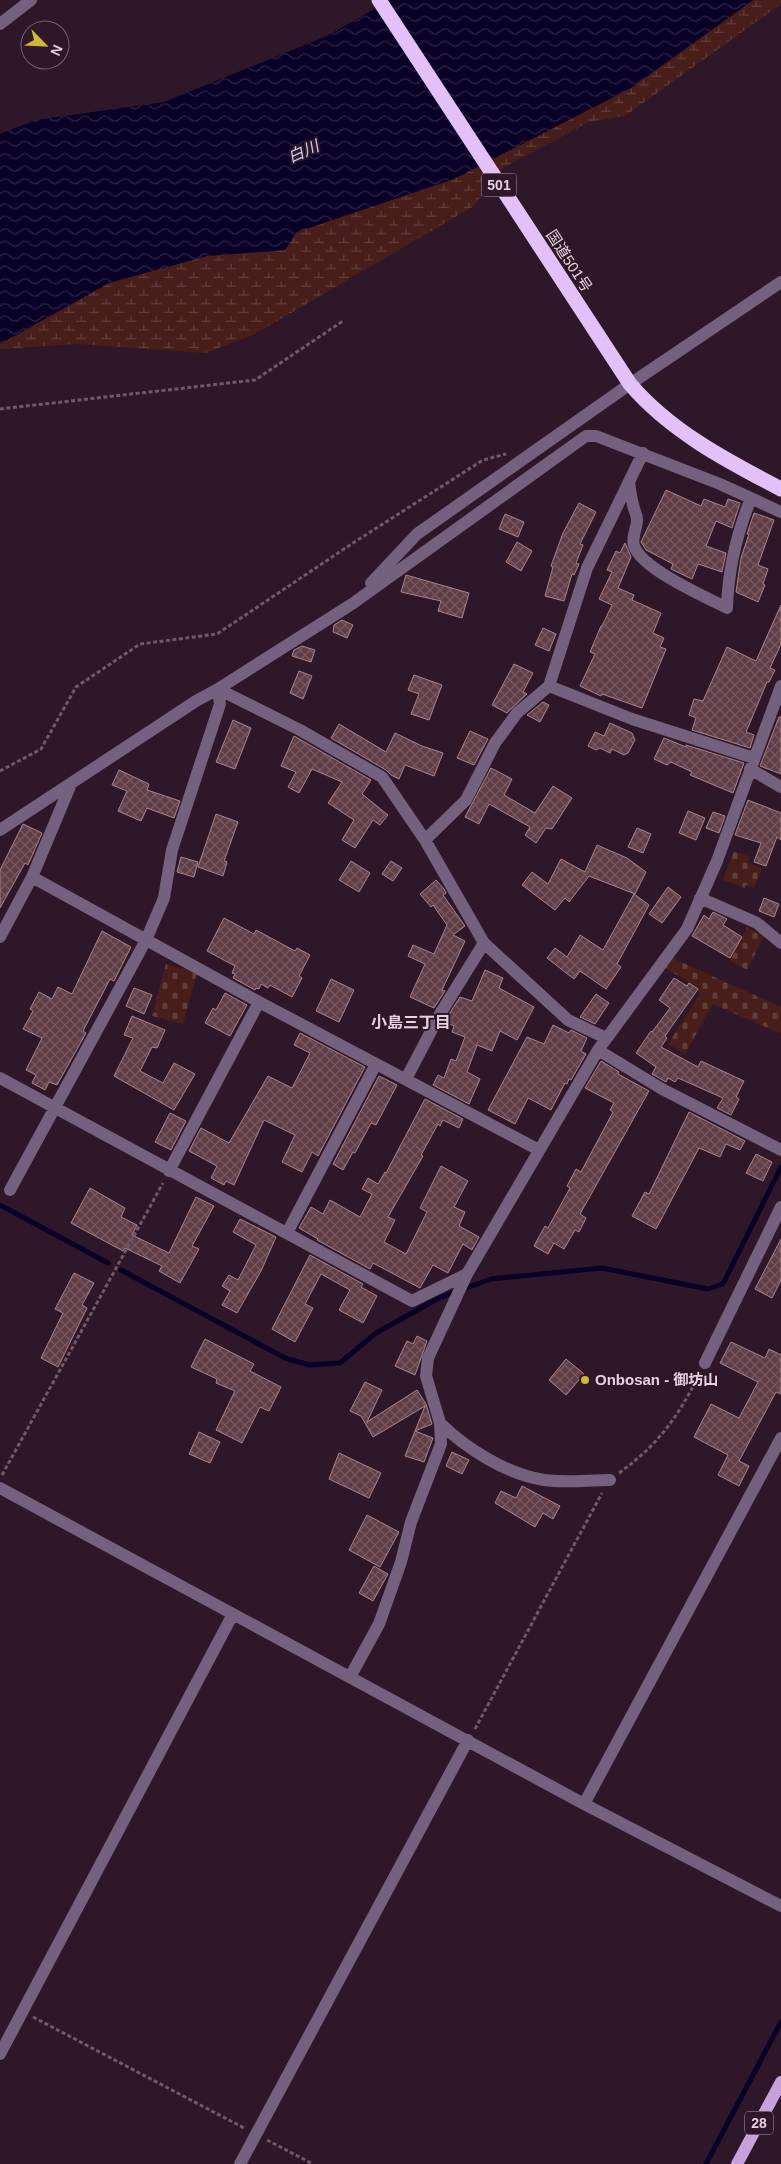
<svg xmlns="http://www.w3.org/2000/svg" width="781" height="2164" font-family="Helvetica,'Noto Sans JP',sans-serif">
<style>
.wetland{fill:url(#wetland-marsh)}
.cemetery{fill:url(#cemetery-stones)}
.water{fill:url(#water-waves)}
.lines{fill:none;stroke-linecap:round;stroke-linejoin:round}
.stream{stroke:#0a0027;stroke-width:5}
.building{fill:url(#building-cross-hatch);stroke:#a9848d}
.path{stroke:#6f5a69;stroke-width:3;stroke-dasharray:4 2.5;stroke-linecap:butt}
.minor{stroke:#73617d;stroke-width:12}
.major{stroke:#c7a1dc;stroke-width:12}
.highway{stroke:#e3c0f8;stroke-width:15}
.poi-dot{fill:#ccb938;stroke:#2e1728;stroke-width:2}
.labels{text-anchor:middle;stroke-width:4;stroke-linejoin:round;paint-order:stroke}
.shield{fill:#2e1728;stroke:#ad9ba7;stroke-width:1}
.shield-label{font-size:14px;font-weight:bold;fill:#e4d3de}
.street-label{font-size:15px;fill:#e4d3de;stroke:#2e1728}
.poi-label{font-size:15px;font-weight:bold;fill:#e4d3de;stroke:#2e1728;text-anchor:start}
.water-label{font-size:16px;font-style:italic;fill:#d1cef6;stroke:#2e1728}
.neighbourhood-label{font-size:16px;font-weight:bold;fill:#e4d3de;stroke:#2e1728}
</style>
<defs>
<pattern id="wetland-marsh" width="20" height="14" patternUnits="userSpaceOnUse" patternTransform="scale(1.25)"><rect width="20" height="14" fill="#481e1a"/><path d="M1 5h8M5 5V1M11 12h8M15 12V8" fill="none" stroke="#623e3b"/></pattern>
<pattern id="cemetery-stones" width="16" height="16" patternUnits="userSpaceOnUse" patternTransform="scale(1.25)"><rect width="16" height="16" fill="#481e1a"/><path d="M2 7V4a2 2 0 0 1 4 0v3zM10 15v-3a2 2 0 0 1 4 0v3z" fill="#623e3b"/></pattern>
<pattern id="water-waves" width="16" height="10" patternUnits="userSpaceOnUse" patternTransform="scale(1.25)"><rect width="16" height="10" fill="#0a0027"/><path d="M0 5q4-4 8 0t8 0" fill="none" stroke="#2e2446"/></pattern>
<pattern id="building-cross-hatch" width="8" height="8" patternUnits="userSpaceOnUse" patternTransform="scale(1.25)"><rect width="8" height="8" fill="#5f3e47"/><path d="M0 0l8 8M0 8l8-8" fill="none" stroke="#765961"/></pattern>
</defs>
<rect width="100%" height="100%" fill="#2e1728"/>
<path class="wetland" d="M753 0H781V4L625 116 589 122 501 169 474 206 257 333 206 353 77 344 0 349V344L109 283 207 256 285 250 297 232 454 179 631 88Z"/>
<path class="cemetery" d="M734 851 750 857 748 863 762 868 754 888 746 885 745 888 723 880Z
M747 927 764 936 747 970 730 961Z
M672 958 781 1007V1034L713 1004 685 1054 668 1044 700 994 688 982 666 968Z
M166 964 197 973 183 1024 152 1016Z"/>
<path class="water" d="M390 0H753L631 88 454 179 297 232 285 250 207 256 109 283 0 344V134L36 120 164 102 327 36Z"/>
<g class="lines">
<path class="stream" d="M0 1205 108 1263
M121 1270 285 1358 309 1365 340 1363 376 1333 439 1298 491 1279 602 1268 708 1289 723 1284 781 1167
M706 2164 781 2022"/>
</g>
<path class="building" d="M666 490 701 506 704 499 725 507 728 499 740 503 732 528 716 521 706 546 726 553 722 572 698 564 692 579 671 569 673 564 646 550 641 542Z
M579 503 596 512 580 544 583 545 576 563 579 564 574 575 572 574 564 601 545 596 553 567 551 566 563 533Z
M754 513 774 520 758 565 768 569 763 584 765 585 758 602 736 592 741 558 749 534H747Z
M505 514 524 522 518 537 499 529Z
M517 542 532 551 521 571 506 562Z
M625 543 631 557 618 588 634 595 632 600 661 613 653 633 664 638 660 647 666 649 642 708 602 694 601 696 580 686 595 654 590 652 601 626H602L612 605 599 599 612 572 607 570 616 551 620 553Z
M406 575 469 593 462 618 438 611 441 601 401 592Z
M781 605V644L770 668 775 670 769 682H767L746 732 754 735 750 748 692 730 696 718 689 715 694 699 703 701 727 647 756 661Z
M342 620 353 625 347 638 333 632 334 625Z
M543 628 556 634 549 651 535 645Z
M302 646 315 650 311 662 292 656 294 650Z
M514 664 533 673 523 692 527 694 507 713 492 705Z
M299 671 312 676 303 699 290 693Z
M414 675 442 685 429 720 411 714 419 694 408 690Z
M543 702 549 705 540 722 527 715Z
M779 717H781V774L760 766Z
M233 720 251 728 235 769 216 762Z
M610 723 632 733 635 740 628 753 624 755 612 749 610 753 600 748 596 750 588 746 595 732 604 736Z
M339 724 386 752 395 733 422 746 443 753 434 776 405 765 399 779 391 775 386 770 331 738Z
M470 731 488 739 474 765 457 758Z
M294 736 371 780 362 794 388 815 380 825 373 820 355 848 342 840 354 820 328 803 342 782 312 769 299 793 288 787 296 772 281 766Z
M664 738 686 747V745L744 763 733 793 690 775 692 772 671 762 667 765 654 759Z
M491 768 512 779 504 795 535 813 553 786 572 798 552 829 546 828 536 843 525 835 530 827 489 804 479 824 465 817Z
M119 770 149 784 147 790 180 801 174 818 147 808 141 821 118 811 127 791 112 785Z
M748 800 781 813V840L777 837 766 866 754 862 761 843 735 835Z
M688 811 705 818 696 840 679 833Z
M713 812 725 816 719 833 706 828Z
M216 814 238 822 224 861 227 862 223 876 198 867Z
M23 824 42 833 28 865 25 863 0 908V870Z
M637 828 651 834 643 853 628 847Z
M597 845 627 858 646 872 635 894 589 876 569 902 565 898 555 910 522 885 532 872 548 884 561 859 585 872Z
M181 857 198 862 194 877 177 872Z
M351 861 370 873 359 892 339 880Z
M391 861 402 868 393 881 382 874Z
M436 880 444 889 446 893 443 895 465 926 453 935 465 941 442 990 445 991 434 1008 410 997 425 964 408 956 413 945 434 954 447 925 433 905 431 907 420 894Z
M668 887 681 897 662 923 649 914Z
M634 894 649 905 617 964 621 967 606 989 580 971 574 979 547 958 555 948 567 957 580 935 603 950Z
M764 898 779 904 774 917 759 911Z
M713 912 727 919 723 925 742 937 730 958 692 936 704 915 709 919Z
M224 918 254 934 256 930 295 951 297 948 310 955 299 976 302 978 292 997 270 985 268 988 261 984 259 989 256 988 255 990 233 978 235 974 232 973 235 966 207 951Z
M102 931 131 947 114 981 110 979 83 1031 86 1033 57 1085 49 1082 45 1090 32 1083 36 1075 26 1070 42 1038 23 1029 33 1011 30 1009 39 992 52 999 58 987 72 994Z
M485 970 503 978 499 988 534 1007 517 1040 500 1031 492 1051 477 1045 467 1072 480 1079 469 1104 433 1085 438 1075 444 1078 451 1059 456 1061 465 1037 452 1032 454 1026 447 1023 449 1014 460 997 472 1001Z
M674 978 687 986 689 983 698 989 665 1036 667 1038 661 1047 698 1067 701 1061 744 1081 736 1097 739 1099 731 1115 717 1108 723 1098 678 1078 675 1082 668 1078 666 1082 652 1074 656 1067 636 1053 651 1031 652 1032 670 1008 659 1000Z
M331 979 354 990 339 1022 316 1011Z
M134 988 152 995 144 1014 126 1006Z
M225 993 247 1005 230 1036 205 1023 213 1008 216 1010Z
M596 994 609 1003 595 1024 580 1017Z
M132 1016 165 1030 157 1048 152 1047 140 1071 163 1083 174 1063 195 1074 174 1110 114 1076 133 1038 124 1035Z
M553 1025 569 1033 571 1030 587 1038 581 1051 586 1054 571 1080 569 1079 567 1084 565 1083 551 1110 528 1098 515 1124 488 1110 527 1037 544 1044Z
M300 1033 365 1067 318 1156 312 1152 302 1172 282 1162 295 1135 264 1120 234 1185 226 1181 224 1185 211 1178 217 1166 189 1151 201 1128 229 1143 268 1076 292 1088 310 1053 294 1045Z
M601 1061 619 1072 618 1074 649 1091 580 1214 586 1218 579 1232 575 1230 564 1249 554 1243 548 1254 534 1246 545 1226 548 1228 570 1188 567 1186 576 1169 581 1172 613 1112 610 1110 614 1103 585 1088Z
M379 1076 397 1085 376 1125 371 1123 355 1153 353 1152 343 1170 333 1164Z
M425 1099 463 1119 459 1128 443 1120 440 1126 438 1124 421 1155 423 1156 388 1217 395 1220 384 1242 406 1254 427 1212 420 1208 441 1166 468 1181 454 1207 465 1212 459 1226 479 1237 472 1250 463 1244 448 1273 433 1265 420 1288 373 1263 370 1269 317 1240 318 1239 299 1228 311 1207 323 1214 330 1200 360 1217 372 1194 362 1189 368 1178 378 1184 385 1172 386 1173Z
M689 1112 745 1141 740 1150 726 1144 720 1157 699 1148 656 1229 632 1216 645 1192 649 1194Z
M170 1113 186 1121 171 1150 155 1142Z
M756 1154 772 1162 763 1181 746 1173Z
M90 1188 125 1208 121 1217 137 1225 132 1235 169 1253 196 1197 214 1206 192 1246 199 1249 180 1283 159 1271 162 1266 125 1248 123 1251 71 1223Z
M240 1219 276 1237 261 1271 237 1313 222 1305 230 1291 222 1286 229 1275 238 1280 256 1245 233 1232Z
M781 1239V1280L772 1298 755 1289Z
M310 1255 363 1284 361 1287 377 1296 363 1323 339 1310 350 1290 321 1274 305 1304 313 1308 295 1342 272 1329Z
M74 1273 94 1283 82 1305 87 1308 58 1367 41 1358 63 1313 55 1309Z
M417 1336 427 1341 415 1375 395 1366 407 1341 413 1344Z
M205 1339 254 1364 250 1371 281 1387 269 1411 260 1407 242 1443 216 1430 235 1391 216 1383 217 1379 191 1367Z
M731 1342 765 1358 769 1349 781 1355V1394L776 1392 739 1461 749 1466 739 1486 718 1475 728 1455 694 1437 711 1404 739 1418 758 1382 720 1363Z
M566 1359 584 1374 566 1395 549 1380Z
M365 1382 382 1390 367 1422 417 1390 426 1404 432 1424 415 1431 425 1406 373 1437 361 1416 350 1411Z
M415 1431 433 1438 424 1462 405 1456Z
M199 1432 220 1442 210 1463 189 1454Z
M452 1452 469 1460 462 1474 446 1466Z
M339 1453 381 1473 369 1498 329 1479Z
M522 1486 560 1506 553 1519 543 1513 535 1527 495 1503 501 1491 516 1498Z
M367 1515 399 1532 380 1567 349 1550Z
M374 1566 388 1574 373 1601 359 1593Z"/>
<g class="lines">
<path class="path" d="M0 409 255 380 343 321
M0 771 41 749 76 687 140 644 217 634 353 543 483 460 506 454
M619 1473C659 1444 677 1418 699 1375
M2 1475 163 1183
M475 1729 602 1493
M33 2017 244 2128
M267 2140 313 2164"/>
<path class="minor" d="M0 24 31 0
M629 482C630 489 631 497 633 505 634 510 637 514 637 520 637 529 631 537 634 546 642 569 705 597 727 608 728 569 737 533 751 498
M371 583 417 534 630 384 781 282
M549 686 632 719 754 758
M218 689 300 730 382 777 425 840 484 943 440 1014 406 1079
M750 769 781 787
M0 830 196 701 218 689 352 604 586 436H596L720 484 781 512
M425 840 466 800 495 743 517 713 549 686 587 568 643 453
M32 877 259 1002 539 1150
M700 898 757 923 781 943
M0 937 32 877 71 784
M484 943 568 1020 606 1038
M598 1050 662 1089 781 1150
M0 1078 412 1301 467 1274
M169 1171 259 1002
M10 1190 146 940 164 898 172 850 220 704 218 689
M287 1233 376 1064
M705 1363 781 1207
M440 1423C467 1449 506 1474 544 1480 565 1483 588 1480 610 1480
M0 1488 584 1804 781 1906
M350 1677 379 1624 401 1562 411 1522 441 1444 440 1423 426 1376 428 1358 467 1274 598 1050 687 929 717 861 781 686
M584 1804 781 1438
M0 2054 233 1614
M240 2164 468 1740"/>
<path class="major" d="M737 2164 781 2082"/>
<path class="highway" d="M379 0 630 384C670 431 727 461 781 489"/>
</g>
<circle class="poi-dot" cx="585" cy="1380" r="5"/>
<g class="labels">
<g class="shield">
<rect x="481.5" y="173.5" width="35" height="23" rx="4"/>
<rect x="745" y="2111.5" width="28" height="23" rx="4"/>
</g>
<g class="shield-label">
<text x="499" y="190">501</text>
<text x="759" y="2128">28</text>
</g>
<g class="street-label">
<text transform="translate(569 261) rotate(57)" y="5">国道501号</text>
</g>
<g class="poi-label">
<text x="595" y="1385">Onbosan - 御坊山</text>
</g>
<g class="water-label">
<text transform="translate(303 151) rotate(-24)" y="6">白川</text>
</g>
<g class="neighbourhood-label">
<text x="411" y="1028">小島三丁目</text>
</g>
</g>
<g transform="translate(45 45) rotate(114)"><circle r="24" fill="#2e1728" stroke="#776271"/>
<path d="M0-4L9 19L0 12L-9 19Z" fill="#ccb938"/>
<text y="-8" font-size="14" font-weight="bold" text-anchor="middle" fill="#e4d3de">N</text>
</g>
</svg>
